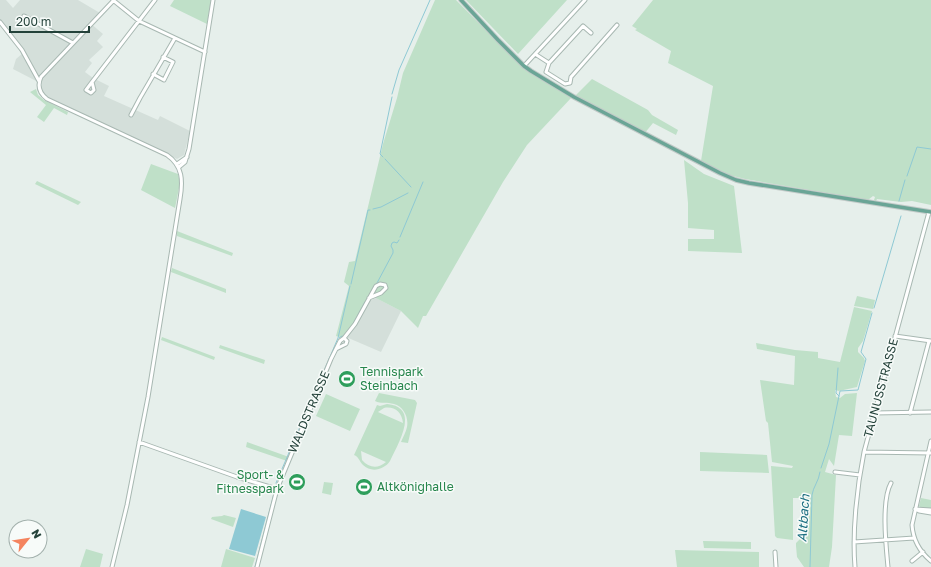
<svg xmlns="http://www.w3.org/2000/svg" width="931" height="567" font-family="'Golos Text',sans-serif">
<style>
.built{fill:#d4dfda}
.green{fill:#bfe0c8;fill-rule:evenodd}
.water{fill:#8ec9d4}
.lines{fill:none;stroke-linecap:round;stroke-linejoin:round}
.stream{stroke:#8ec9d4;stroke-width:1}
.minor-casing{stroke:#a8b8b2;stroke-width:5}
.major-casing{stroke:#c2cac8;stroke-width:5.5}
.minor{stroke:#fff;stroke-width:3}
.major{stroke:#6aa596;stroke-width:3.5}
.labels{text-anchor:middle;stroke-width:3;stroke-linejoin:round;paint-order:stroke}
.leisure-label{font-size:12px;fill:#27864d;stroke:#f7fbf9;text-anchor:start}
.street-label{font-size:12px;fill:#24423a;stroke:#f7fbf9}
.water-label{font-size:13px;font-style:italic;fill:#1c6f80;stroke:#f7fbf9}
</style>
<rect width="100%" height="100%" fill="#e6efeb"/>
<path class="built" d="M0 0H6L13 8 20 0H78L100 13 90 23 103 34 97 41 103 47 89 60 92 63 85 72 93 78 109 86 104 96 158 120 160 116 190 131 184 155 177 159 45 96 41 90 42 84 13 69 16 59 23 53 0 24Z
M376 298 401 311 381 352 346 337 369 301Z"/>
<path class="green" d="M174 0H211L207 24 170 6Z
M435 0H456L524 69 572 97 527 145 503 182 426 316H423L418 328 401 311 370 295 352 327 343 338 336 336 349 286 344 282 349 262 355 261 383 144 397 98 403 73Z
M466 0H567L518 54Z
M653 0H931V205L912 201 901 202 877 199 876 201 874 200 875 197 873 196 868 200 745 179 729 175 701 161 713 86 668 63 671 51 635 30 637 29 632 26Z
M592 79 648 110 652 115 678 130 676 135 653 123 644 134 574 97Z
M36 89 38 95 44 100 68 112 67 115 54 108 44 122 37 117 46 105 30 92Z
M684 160 704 174 734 186 742 253 688 251V239H714V230L688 228V203Z
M151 164 178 174 180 183 175 208 141 190Z
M37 181 81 202 78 205 35 184Z
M177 231 233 253 232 256 177 236Z
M172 268 226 289V293L171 272Z
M857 296 875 300 873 309 854 306Z
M854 307 872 311 863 341 858 348V352L864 358 865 361 857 387 839 391 835 390 836 397 840 398 845 394 857 393 852 436 839 435 834 466 829 459 825 472 836 475 832 547 829 567H804L797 557 796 546V543L801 538V519L804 498H793V540L777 538 775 536 771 466 792 468 793 466 772 462 768 423 766 421 760 380 794 385 795 356 757 349 756 343 795 350 818 352V358L840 362Z
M162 337 215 357 214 360 161 340Z
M220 345 265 360 264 364 219 348Z
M379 393 415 400 417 403 408 443 401 442C403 437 406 432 407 427 409 417 403 406 394 404 387 402 381 404 375 401Z
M326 394 360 409 350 431 316 416Z
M387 404C421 407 398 444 390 461 384 470 371 473 363 465 359 461 359 457 354 455L377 405 380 406ZM384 408C394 406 402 412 403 423L378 412ZM361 451 386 462C378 469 369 468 362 460Z
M247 442 289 457 287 461 246 447Z
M700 452 767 455 769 473 700 471Z
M324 482 333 483 331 495 322 493Z
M921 498 931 500V509L921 508 919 506Z
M224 515 236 518 233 527 211 519 212 517 222 516Z
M703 541 751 542V549L704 548Z
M86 549 103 554 100 567H80Z
M226 549 255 558 252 567H221Z
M675 550 759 552V567H677Z"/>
<path class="water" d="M241 509 266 517 255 556 229 549Z"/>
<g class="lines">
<path class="stream" d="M392 94 399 70 430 0
M383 157 380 154 392 97
M385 159 411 187
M907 176 917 147 931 149
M899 201 905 180
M373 209 381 207 408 193
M400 237 423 182
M377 283 393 253V250L391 246 392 243 394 242 397 243 399 240
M351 284 368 210H370
M874 308 901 216
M352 326 365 302
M339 338 342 336
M838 368 836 393 839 396
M821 468 829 444 840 391 858 390 866 359 861 352 872 313
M276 483 338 338 350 286
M255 567 275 490
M810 567 812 495C813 487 819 481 820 472"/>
<g class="minor-casing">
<path id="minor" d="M113 0 139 21 205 52
M24 16 73 43
M0 22 22 50 39 81
M535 54 549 63 546 72 565 84 570 83 571 77 617 25
M549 63 583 26 591 33
M524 66 585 0
M153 74 164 80 173 62 163 57
M92 82 86 90 91 93 94 90 92 82 155 0
M131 115 140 98 175 38
M177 164 187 157
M179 167 185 162 189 149 213 0
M895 336 931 341
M336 349 346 344 347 341 344 338
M874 413 931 412
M910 413 929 341
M931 441 912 525C913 539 920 552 931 561
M139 442 237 477 277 489
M864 452 931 453
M835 472 860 475
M915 509 919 511 931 513
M915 509 931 510
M854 542 914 538
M775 552 776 567
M912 561 923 552
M112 567 127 505 148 397 180 199C183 181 183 166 167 155L47 99C39 93 37 86 41 77L114 0
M257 567 277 489 331 359 340 341 344 338 355 324 376 286 380 284 385 285 386 288 381 293 369 298
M855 567C852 532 857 487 864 452L929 212
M888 567C886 546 881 501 891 483"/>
</g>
<g class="major-casing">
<path id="major" d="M461 0 498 40 524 66 531 71 574 97 720 173 736 180 749 183 931 212"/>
</g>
<use href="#minor" class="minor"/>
<use href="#major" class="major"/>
</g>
<defs>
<g id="stadium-disc" transform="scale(0.9)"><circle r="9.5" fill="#2e9e5b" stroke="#f7fbf9"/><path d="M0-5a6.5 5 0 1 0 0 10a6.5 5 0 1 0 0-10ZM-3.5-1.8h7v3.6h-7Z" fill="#fff"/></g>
</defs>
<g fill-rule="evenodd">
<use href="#stadium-disc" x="347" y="379"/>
<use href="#stadium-disc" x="297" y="482"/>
<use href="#stadium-disc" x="364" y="487"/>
</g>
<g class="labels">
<g class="leisure-label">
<text x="360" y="376">Tennispark<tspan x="360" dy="14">Steinbach</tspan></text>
<text x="284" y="479" text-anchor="end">Sport- &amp;<tspan x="284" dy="14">Fitnesspark</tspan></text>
<text x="377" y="491">Altkönighalle</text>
</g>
<g class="street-label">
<text transform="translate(881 388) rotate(-75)" y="4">TAUNUSSTRASSE</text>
<text transform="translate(309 412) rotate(-67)" y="4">WALDSTRASSE</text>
</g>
<g class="water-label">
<text transform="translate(803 518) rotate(-86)" y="5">Altbach</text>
</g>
</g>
<g transform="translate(28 539) rotate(60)"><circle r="19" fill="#f7fbf9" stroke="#a3b1ad"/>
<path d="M0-3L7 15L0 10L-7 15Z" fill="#f4845f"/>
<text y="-6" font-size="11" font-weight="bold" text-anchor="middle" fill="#24423a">N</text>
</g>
<path d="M10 26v6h79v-6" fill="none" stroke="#24423a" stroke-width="2"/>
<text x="16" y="26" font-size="12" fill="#24423a" stroke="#f7fbf9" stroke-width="3" paint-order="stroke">200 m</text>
</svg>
